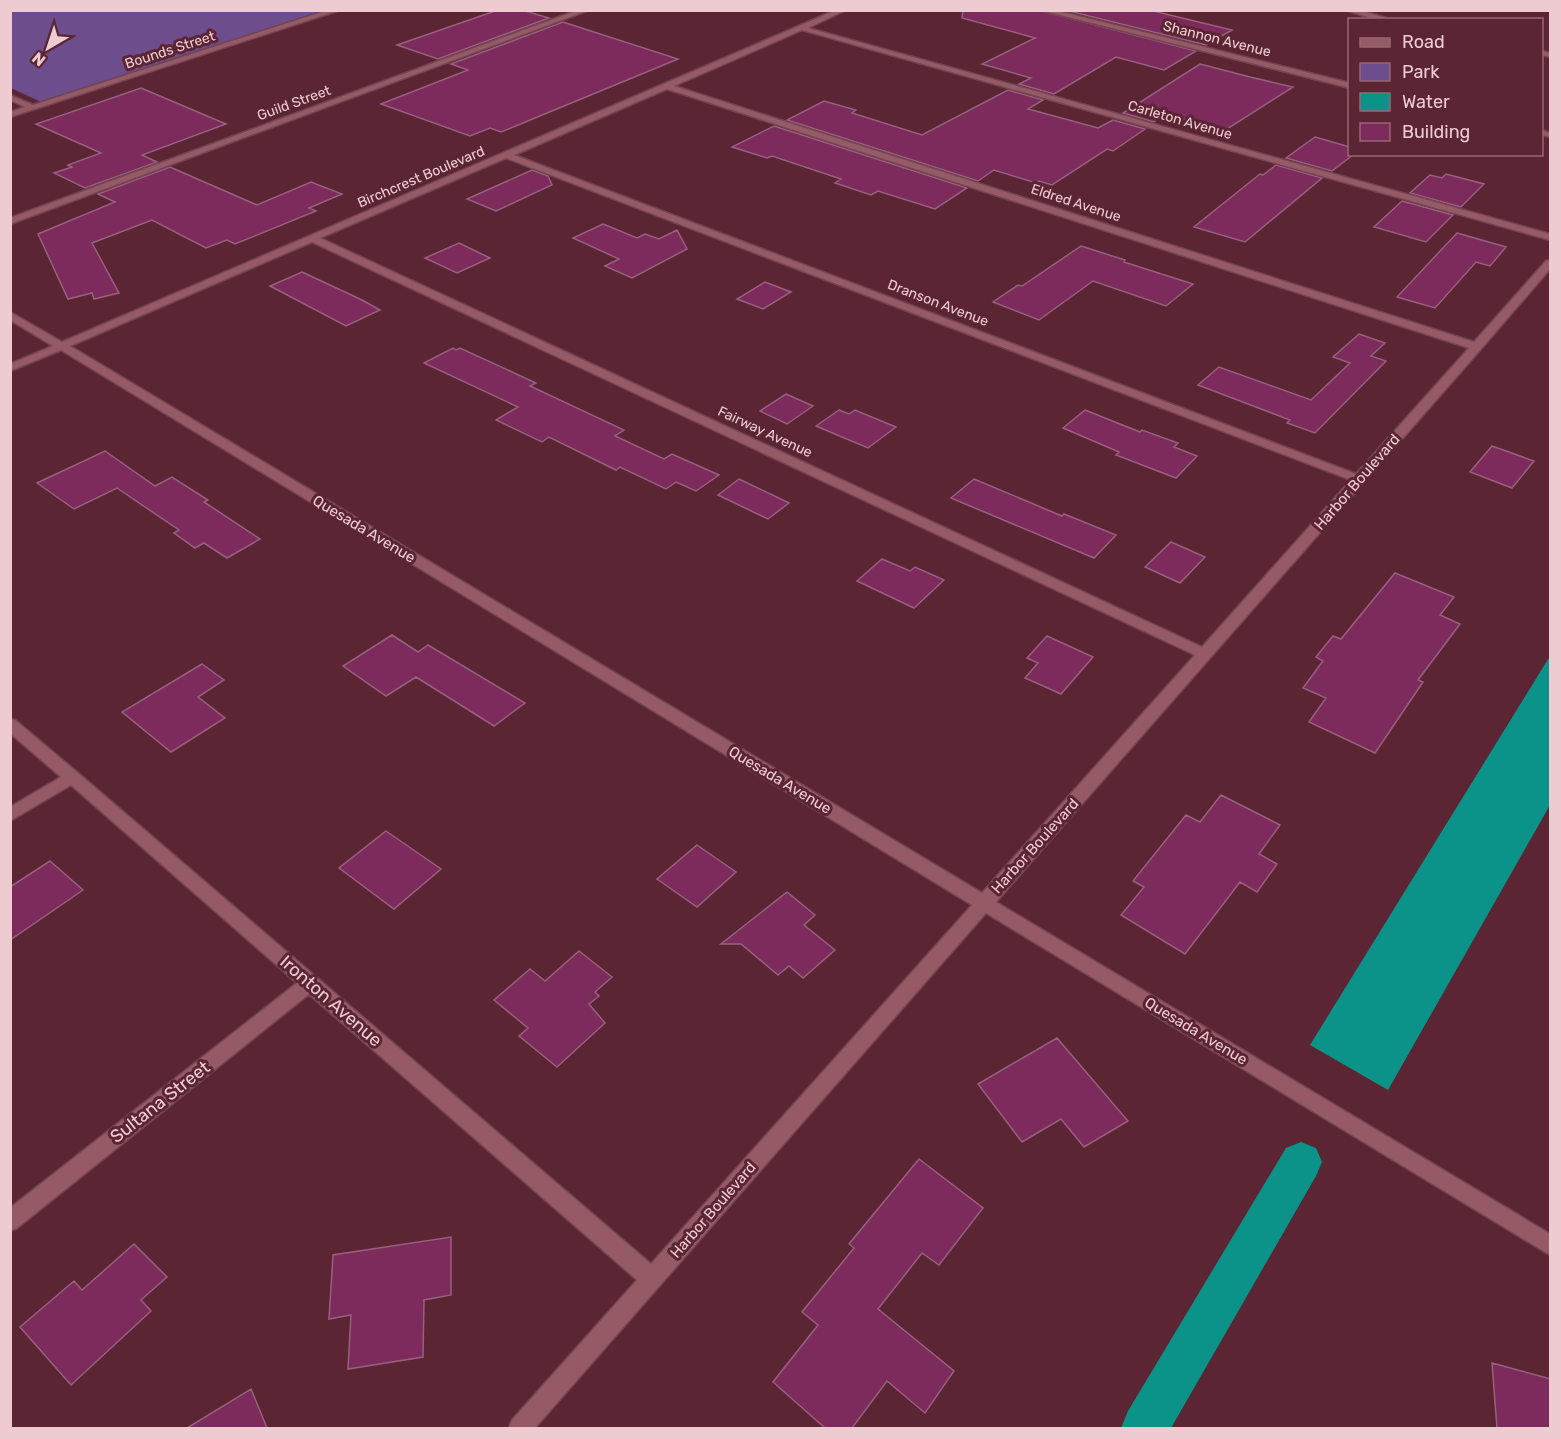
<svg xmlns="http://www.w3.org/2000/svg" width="1561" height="1439" font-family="Rubik,sans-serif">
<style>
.green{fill:#6e4d8d}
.water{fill:#0b9389}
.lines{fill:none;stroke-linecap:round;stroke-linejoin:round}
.canal{fill:#0b9389;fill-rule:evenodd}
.building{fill:#7d2a5c;stroke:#97617e;stroke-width:1.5}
.minor-casing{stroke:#734452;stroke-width:3}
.minor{fill:#965a67;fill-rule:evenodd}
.labels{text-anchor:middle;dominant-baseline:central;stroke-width:6;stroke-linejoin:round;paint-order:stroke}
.far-street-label{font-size:14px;fill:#eecbd1;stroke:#5b2533}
.street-label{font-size:15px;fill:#eecbd1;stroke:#5b2533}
.near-street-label{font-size:18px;fill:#eecbd1;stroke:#5b2533}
</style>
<rect width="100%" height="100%" fill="#5b2533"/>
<!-- green -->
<path class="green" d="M11,11h316l-286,91 -30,-14z"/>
<!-- water -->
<path class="water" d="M1550,656v149l-162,285 -78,-45z"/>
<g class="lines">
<!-- canal -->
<path class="canal" d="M1301,1142l15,6 6,14 -6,14 -145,252h-50l7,-17 158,-263z"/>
</g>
<!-- building -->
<path class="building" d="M498,10h24l27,8 -111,41 -41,-14z
M963,10h75l158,41 -32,19 -48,-13 -62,37 -35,-10 12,-6 -49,-14 53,-26 -73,-20z
M1065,10h84l83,20 -26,15z
M563,22l115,37 -177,73 -11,-4 -20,8 -89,-32 87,-34 -17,-6z
M1200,64l50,13 43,10 -69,44 -59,-17 -11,8 -31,-9z
M141,88l85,36 -84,31 15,7 -72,26 -31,-15 18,-6 -4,-2 33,-12 -65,-29z
M1008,90l35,10 -15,9 70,19 15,-8 32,9 -32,22 -6,-2 -55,36 -13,-4 -3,2 -42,-13 -16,11 -191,-61 37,-19 32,9 -4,3 70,22z
M774,126l193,62 -32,21 -57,-18 -7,4 -36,-12 6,-4 -69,-23 -5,2 -35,-11z
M1315,137l35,10v7h4l-22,17 -46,-13z
M1276,165l46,13 -77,64 -51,-15 66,-53 3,1z
M170,167l87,38 54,-23 31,12 -33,14 7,3 -81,33 -8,-4 -21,8 -54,-28 -60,23 27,50 -25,6 -2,-6 -24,6 -30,-65 77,-32 -17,-8z
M532,170l16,6 4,9 -56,26 -29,-12z
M1446,174l38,10 -23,23 -51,-14 20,-18 12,3z
M1402,201l51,14 -27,27 -52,-15z
M603,224l34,14 8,-4 14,5 18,-9 10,19 -55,29 -27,-12 14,-7 -46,-21z
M1457,233l49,14 -16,19 -14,-4 -41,46 -38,-11z
M459,243l31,15 -33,15 -32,-15z
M1081,246l44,14 -1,2 69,22 -27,22 -73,-25 -54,39 -46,-18 25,-17 4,1z
M302,272l60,28 18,10 -34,16 -76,-40z
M765,282l26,10 -28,17 -26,-10z
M1359,334l26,9 -14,13 15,5 -71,72 -28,-10 3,-3 -92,-35 21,-18 92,33 39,-37 -17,-6z
M453,348l3,2 4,-2 76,35 -6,3 94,44 -9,6 49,23 8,-5 47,21 -23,16 -20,-9 -10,7 -46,-22 -4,3 -67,-33 -7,5 -46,-22 22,-13 -94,-44z
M786,394l27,12 -26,18 -27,-13z
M839,410l10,4 6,-4 41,17 -28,21 -52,-22z
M1085,410l55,22 2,-2 36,13 -4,4 23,9 -21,22 -60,-23 3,-3 -56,-24z
M1492,446l42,15 -22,27 -42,-16z
M105,451l50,35 17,-9 36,23 -4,2 56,37 -33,19 -23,-15 -9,5 -21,-15 5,-3 -62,-42 -43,21 -37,-26z
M739,479l50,24 -21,16 -50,-24z
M974,479l88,37 2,-2 52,21 -22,23 -143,-60z
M1171,542l34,15 -25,26 -35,-16z
M882,559l28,12 5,-4 29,13 -30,28 -57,-27z
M1395,573l59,24 -14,18 20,9 -42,56 5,2 -48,71 -66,-31 17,-24 -23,-10 20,-27 -7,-4 17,-21 8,3z
M392,635l26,17 10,-7 97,58 -31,23 -78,-49 -30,19 -43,-30z
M1047,636l46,21 -32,37 -36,-16 13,-15 -11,-5z
M202,664l22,16 -26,17 27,21 -54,34 -49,-40z
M1221,795l59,30 -21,29 18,10 -20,28 -17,-10 -55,72 -64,-39 23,-28 -11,-6 53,-66 14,7z
M386,831l55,38 -47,40 -55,-41z
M697,845l39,27 -39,35 -40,-28z
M50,861l33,29 -73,50v-53z
M787,892l28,23 -11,10 31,25 -32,28 -14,-12 -11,9 -37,-31h-20z
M579,951l33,26 -17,15 4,4 -10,8 16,19 -48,44 -38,-31 9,-8 -34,-28 36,-31 15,12z
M1057,1038l71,83 -44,26 -23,-28 -39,23 -44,-58z
M919,1159l64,49 -44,57 -17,-12 -44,56 76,62 -29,42 -38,-32 -35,47h-27l-52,-46 45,-57 -16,-13 52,-64 -5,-4z
M451,1237v58l-27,5 -1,57 -75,12 3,-54 -22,4 4,-64z
M134,1244l33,33 -26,23 10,11 -80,74 -51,-58 54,-46 8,9z
M1492,1363l59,16v49h-54z
M251,1389l16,39h-80z"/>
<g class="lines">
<defs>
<path id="minor" d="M328,10h12l-330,107v-5l15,-5 -15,-7v-5l23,10z
M578,10h11l-579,214v-6z
M836,10h10l-38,18 742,206v6l-748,-210 -128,56 800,256 72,-81 4,-1v9l-69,80 -485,553 554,332v21l-564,-342 -451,515h-26l3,-8 125,-140 -328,-286 -292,234 -7,3v-23l287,-225 -226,-198 -61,36v-14l51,-30 -51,-44v-14l5,1 63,53 573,491 321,-359 -911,-555 -51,21v-7l43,-18 -43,-26v-8l52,30zM667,89l802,259 -113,126 -842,-319zM506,158l845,322 -149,167 -882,-409zM312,242l883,413 -213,238 -912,-547z
M1040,10h14l296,73v5z
M1345,10h14l33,10h-14z
M1542,51l8,2v4l-8,-2z
M1542,130l8,3v4l-8,-2z"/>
</defs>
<!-- minor casing -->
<use href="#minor" class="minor-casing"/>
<!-- minor -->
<use href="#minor" class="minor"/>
</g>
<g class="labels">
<!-- far-street labels -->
<g class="far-street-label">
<text transform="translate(1217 39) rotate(14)">Shannon Avenue</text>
<text transform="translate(170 50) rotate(-18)">Bounds Street</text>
<text transform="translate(294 103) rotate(-20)">Guild Street</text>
<text transform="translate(1180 120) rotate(16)">Carleton Avenue</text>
<text transform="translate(421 177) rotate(-23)">Birchcrest Boulevard</text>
<text transform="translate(1076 203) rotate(18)">Eldred Avenue</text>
<text transform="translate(938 303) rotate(21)">Dranson Avenue</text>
<text transform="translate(765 432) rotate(25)">Fairway Avenue</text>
</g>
<!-- street labels -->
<g class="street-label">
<text transform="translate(1357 482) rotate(-49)">Harbor Boulevard</text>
<text transform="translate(364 529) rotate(31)">Quesada Avenue</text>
<text transform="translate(780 780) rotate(31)">Quesada Avenue</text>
<text transform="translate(1035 846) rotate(-48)">Harbor Boulevard</text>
<text transform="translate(1196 1031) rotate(31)">Quesada Avenue</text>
<text transform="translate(713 1210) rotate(-49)">Harbor Boulevard</text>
</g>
<!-- near-street labels -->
<g class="near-street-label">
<text transform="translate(331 1001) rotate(41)">Ironton Avenue</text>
<text transform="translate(160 1102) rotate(-38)">Sultana Street</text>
</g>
</g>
<!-- border -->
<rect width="1561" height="1439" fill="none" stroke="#eecbd1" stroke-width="24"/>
<!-- legend -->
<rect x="1348" y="18" width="195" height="138" fill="#5b2533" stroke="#966772" stroke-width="1.5"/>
<rect x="1360" y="38" width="30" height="9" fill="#965a67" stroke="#966772" stroke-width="1.5"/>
<text x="1402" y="48" font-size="18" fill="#eecbd1">Road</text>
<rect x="1360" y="63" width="30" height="18" fill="#6e4d8d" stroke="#966772" stroke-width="1.5"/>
<text x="1402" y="78" font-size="18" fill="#eecbd1">Park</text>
<rect x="1360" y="93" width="30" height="18" fill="#0b9389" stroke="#966772" stroke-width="1.5"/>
<text x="1402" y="108" font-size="18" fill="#eecbd1">Water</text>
<rect x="1360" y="123" width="30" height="18" fill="#7d2a5c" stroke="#966772" stroke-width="1.5"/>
<text x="1402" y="138" font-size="18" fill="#eecbd1">Building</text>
<!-- north arrow -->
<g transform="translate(48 48) rotate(219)" stroke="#5b2533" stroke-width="4.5" paint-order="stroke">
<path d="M0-4.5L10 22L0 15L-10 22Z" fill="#eecbd1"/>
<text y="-9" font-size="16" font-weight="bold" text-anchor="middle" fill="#eecbd1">N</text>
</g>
</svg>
